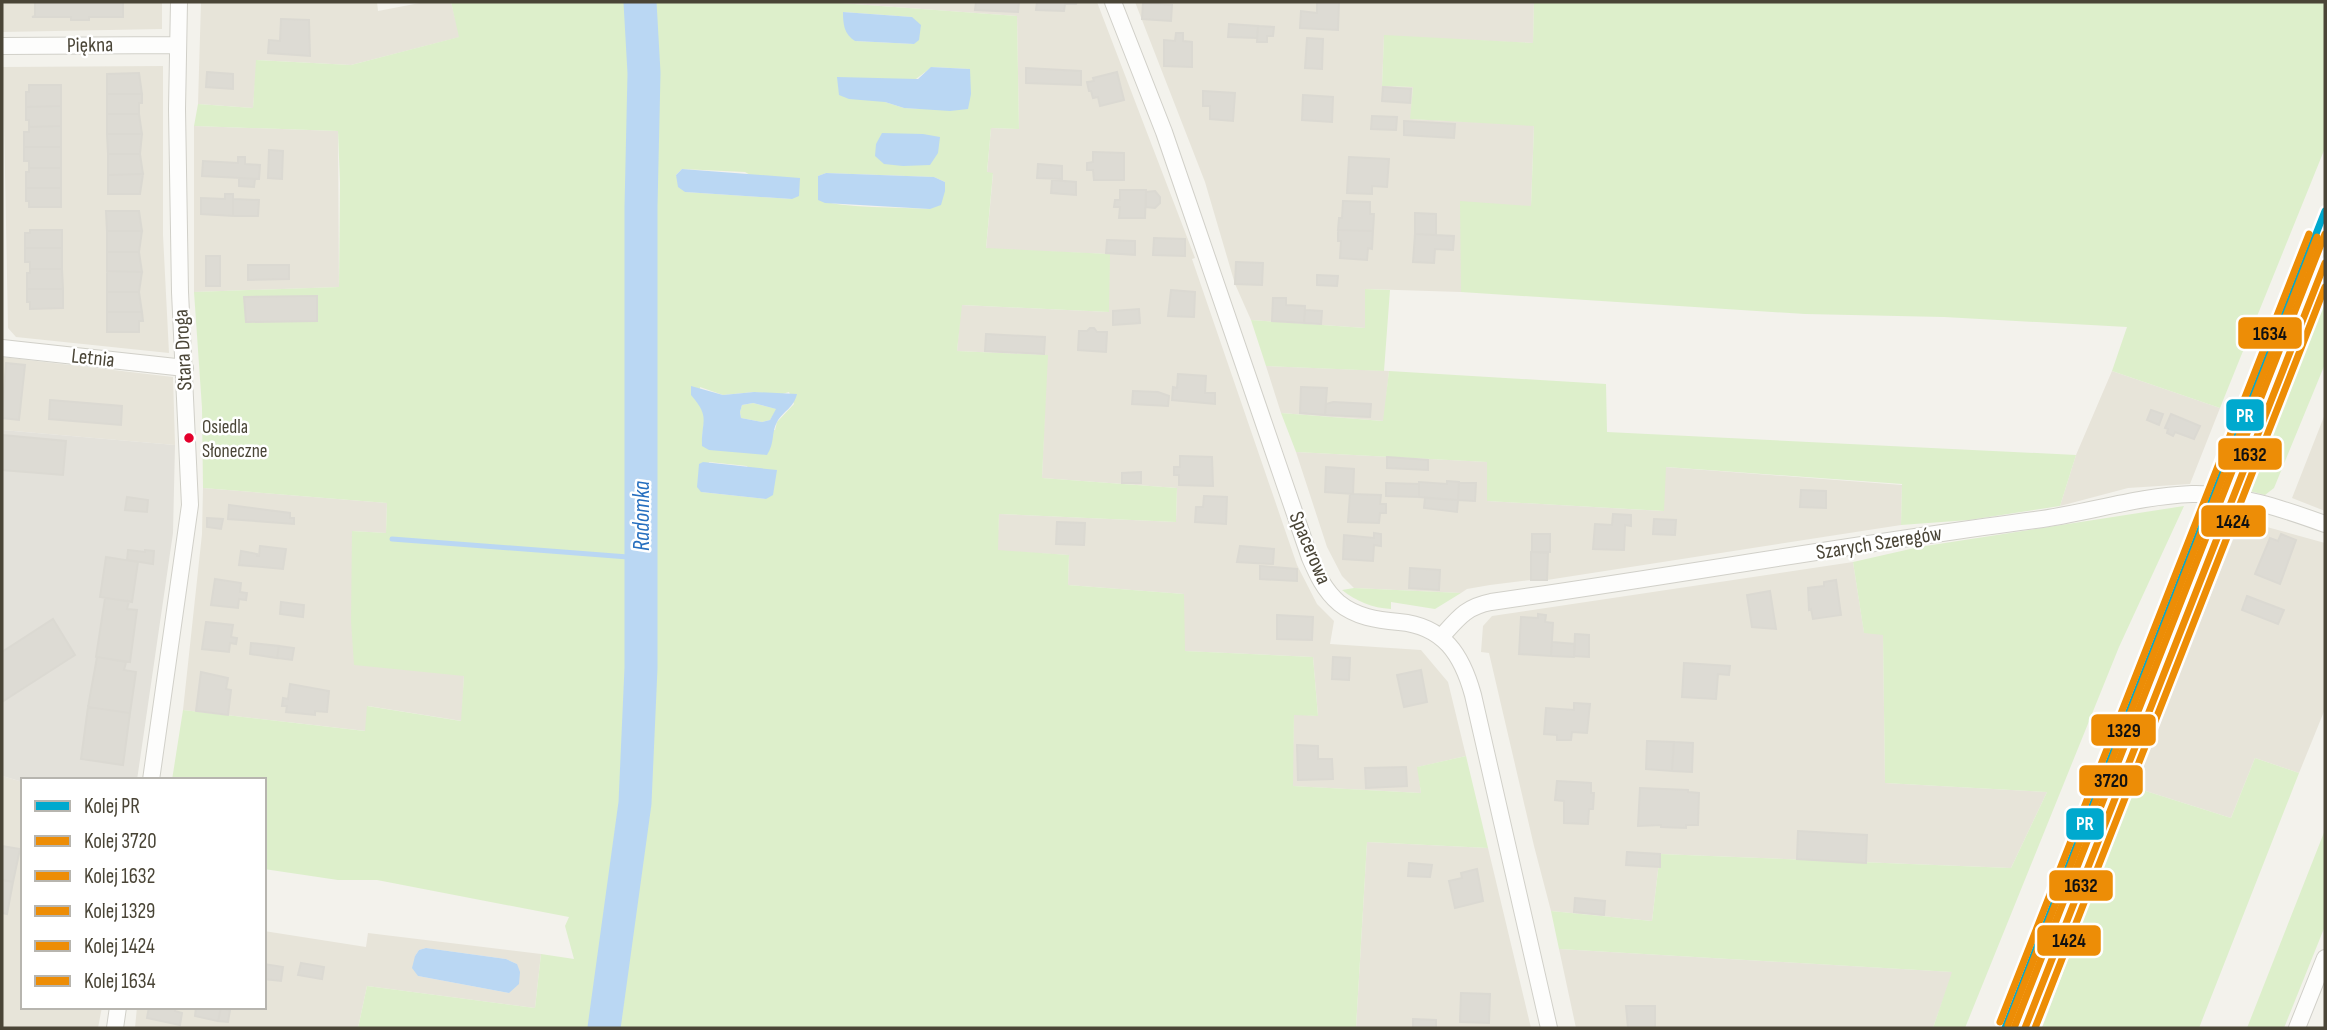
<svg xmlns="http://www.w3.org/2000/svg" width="2327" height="1030" font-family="'Sofia Sans Condensed',sans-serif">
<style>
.residential{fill:#e7e4d9;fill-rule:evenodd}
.industrial{fill:#e3e1da}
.green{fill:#ddefcb;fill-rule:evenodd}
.water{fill:#bad7f3;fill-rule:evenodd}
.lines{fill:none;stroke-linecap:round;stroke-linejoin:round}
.stream{stroke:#bad7f3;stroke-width:5}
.river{stroke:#bad7f3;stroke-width:33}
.building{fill:#dddbd4;stroke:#dbd9d2;stroke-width:2}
.minor-casing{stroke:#d1d0c9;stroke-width:18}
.minor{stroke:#fdfdfc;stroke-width:16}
.rail-1-casing{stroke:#fff;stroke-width:12}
.rail-2-casing{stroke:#fff;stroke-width:12}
.rail-3-casing{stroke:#fff;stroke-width:12}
.rail-4-casing{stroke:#fff;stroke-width:12}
.rail-5-casing{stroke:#fff;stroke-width:12}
.rail-6-casing{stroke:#fff;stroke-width:12}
.rail-1{stroke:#00a9ce;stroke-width:7}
.rail-2{stroke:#ed8d06;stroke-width:7}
.rail-3{stroke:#ed8d06;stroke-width:7}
.rail-4{stroke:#ed8d06;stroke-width:7}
.rail-5{stroke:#ed8d06;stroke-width:7}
.rail-6{stroke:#ed8d06;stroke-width:7}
.bus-dot{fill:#e4002b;stroke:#fff;stroke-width:2.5}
.labels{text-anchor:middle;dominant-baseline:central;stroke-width:5;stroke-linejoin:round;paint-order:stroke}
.bus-label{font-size:19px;fill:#4a4537;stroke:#fff;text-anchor:start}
.street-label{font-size:21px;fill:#4a4537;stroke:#fff}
.water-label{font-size:23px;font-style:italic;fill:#276fbf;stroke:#fff}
.line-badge{stroke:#fff;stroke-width:2.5}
.badge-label{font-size:19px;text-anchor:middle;font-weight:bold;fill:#fff}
.pale-badge-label{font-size:19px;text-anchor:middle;font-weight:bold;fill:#111}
</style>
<rect width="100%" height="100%" fill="#f3f2ec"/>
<!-- residential -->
<path class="residential" d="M2,2h160v27l-160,3z
M201,2h176l1,9 47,-9h26l9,35 -109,28 -94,-5 -4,48 -55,-4z
M827,2h270l98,256 -3,1 105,306 20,39 17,17 -4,23 91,6 27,32 18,74 -48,11 3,26 -129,-7 2,-72 24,2 -5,-59 -129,-6v-57l-116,-9 1,-30 -72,-4 2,-37 177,8 1,-34 -135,-10 5,-123 -90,-4 4,-46 148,7v-58l-123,-5 7,-75 -6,-1 4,-45 28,1 -2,-113z
M1135,2h399l-1,41 -149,-7 -2,50 31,1 -2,32 123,6 -3,81 -70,59v27l-95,-3 -1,39 -114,-8 -16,-36 -30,-102z
M163,66v169l6,118 -153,-16 -8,-9 -5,-261z
M194,126l144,5 1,156 -145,5z
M2,357l171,20 2,68 -173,-15z
M1266,366l123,5 -5,50 -103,-8z
M2112,371l108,37 -30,76 -62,4 -68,18 16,-51z
M2325,414v97l-33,-13z
M1296,452l192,10 -1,39 176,10 2,-44 237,18 -1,40 -354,55h-16l-41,5 -23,4 -6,4 -107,-5 -12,-12 -15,-29z
M203,488l184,15 -1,30 -34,-2 112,144 -2,46 -94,-15 -2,25 -183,-21 19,-176z
M2241,520l84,23v166l-26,64 -44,-15 -24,60 -98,-31z
M1853,562l11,70 19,2 2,149 162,9 -36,76 -351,-14 -8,67 -101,-10 -17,-65 -45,-193 -8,-1 2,-26 9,-10z
M2,776l21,6v225h79l-4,21h-96z
M1367,842l121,6 43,180h-175z
M264,931l102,16 2,-14 173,21 -6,54 -168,-22 -9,42h-223l2,-21h127zM426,948l80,11 11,5 -8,29 -91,-17 -3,-20 4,-6z
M1559,949l394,23 -20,56h-357z"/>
<!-- industrial -->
<path class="industrial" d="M2,430l173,15 -2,88 -36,247h-114v2l-21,-6z"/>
<!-- green -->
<path class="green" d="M451,2h376l190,14 2,113 -28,-1 -4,44 6,1 -7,75 124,6 -1,58 -147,-7 -5,46 91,4 -6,123 135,10 -1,34 -177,-8 -1,36 71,5 -1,30 116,9 1,57 128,6 5,59 -24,-1 -1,71 128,7 -4,-26 49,-11 22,92 -121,-6 -11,186h-998l9,-42 168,22 6,-54 33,5 -9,-33 4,-9 -192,-37h-39l-74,-11v-89h-92l11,-70 182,21 2,-25 94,15 3,-45 -110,-11 -3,-44 1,-90 34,2 1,-30 -184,-15 -1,-80 -8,-116 145,-5 1,-104 -2,-52 -144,-5 4,-22 55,4 3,-48 95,5 108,-28zM843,12l69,5 2,27 -59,-3zM932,67l38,2 -48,40 -18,-1 -19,-6zM682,169l63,3 47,27 -107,-7 -9,-17zM826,173l108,4 11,5 -15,27c-25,-2 -93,0 -112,-10v-23zM700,387l23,8 31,-3 25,3 10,-3 5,12 -17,18 -2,8 -73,7 3,-20 -5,-12zM709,462l38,4 19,33 -65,-7z
M1534,2h791v146l-105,260 -108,-37 15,-44 -183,-10 -139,-3 -344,-22 -1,-91 71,5 3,-80 -124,-7 3,-32 -31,-1 2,-51 149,8z
M2325,265v99l-51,124 -9,7 -23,-6 1,-8z
M1365,289l25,1 -6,81 -118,-5 -15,-46 114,8z
M1389,371l217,13 1,48 469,23 -16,51 -91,14 -68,5 1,-41 -236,-17 -2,44 -177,-10v-39l-191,-10 -15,-39 102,8z
M753,403l24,6 -7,11 -8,2 -21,-4 -1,-6 2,-7z
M2184,506l-65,141 -154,381h-32l19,-56 -393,-23 -8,-38 101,10 8,-67 351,14 36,-76 -162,-9 -2,-148 -19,-2 -11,-71 66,-15z
M1354,588l107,5 -26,16 -44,-7v7c-19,-1 -35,-8 -49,-19z
M2255,758l44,15 -100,255h-157l91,-241 98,31z
M2325,830v96l-41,102h-37z"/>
<!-- water -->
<path class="water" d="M843,12l69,5 9,8 -2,15 -5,4 -59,-3c-11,-7 -12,-17 -12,-29z
M931,67l39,2 1,25 -3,15 -18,2 -46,-3 -19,-6 -36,-3 -10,-4 -2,-18 81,2z
M882,133l41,1 17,3 -2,16 -8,12 -27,1 -19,-2 -9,-8 1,-12z
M682,169l118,9 -1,18 -7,3 -107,-7 -7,-5 -2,-12z
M826,173l108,4 11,5v9l-4,14 -11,4 -105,-6 -7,-3v-24z
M691,386l32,9 31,-3 43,2c-4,15 -13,16 -20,28 -6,11 -2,21 -10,33l-58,-5 -7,-4c-1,-26 9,-28 -11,-51zM753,403l23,6 -6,11 -8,2 -21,-4 -1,-6 2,-7z
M703,462l74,8 -4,25 -7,4 -65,-7 -4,-5 2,-23z
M426,948l80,11 11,5 3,8 -1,12 -10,9 -91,-17 -6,-8 3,-12 4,-6z"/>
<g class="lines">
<!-- stream -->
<path class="stream" d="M392,539l249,19"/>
<!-- river -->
<path class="river" d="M604,1028l31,-225 6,-135v-461l3,-134 -4,-71"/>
</g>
<!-- building -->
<path class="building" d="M35,2h88v15h-34v3h-18v-3h-39l3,-1z
M976,2h43l-1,10 -43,-2z
M1037,2h40l-1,2h-11l-1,7 -28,-1z
M1317,2h22l-1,28 -38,-2 1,-17 16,2z
M1143,3l29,2 -1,16 -29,-2z
M281,19l28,1 1,36 -42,-3 1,-13 11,1z
M1229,24l29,2 -1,12 -29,-1z
M1258,26l16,1 -1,9h-6v6h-10z
M1176,33h7v8l9,1v25l-28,-1v-26l11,1z
M1307,38l16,1 -1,30 -17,-1z
M1026,68l55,3v14l-55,-2z
M207,72l26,2v15l-27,-2z
M1117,72l7,28 -24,6 -2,-9 -5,1 -2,-7h-2l-2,-9 7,-1 -1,-3z
M139,73l3,21h-35v-20z
M29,85h32v21l-35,1v-15h3z
M1383,87l28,2 -1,14 -28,-2z
M1203,91l32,2 -2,28 -23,-2v-13h-7z
M107,94h35v9h-3v11h-32z
M1303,95l30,2 -1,25 -30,-2z
M61,106v20l-32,1v-7h-3v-13z
M107,114h32l3,20h-35z
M1372,116l25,1 -1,13 -25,-1z
M1404,121l51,3 -1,14 -50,-3z
M61,126v21h-37v-15h5v-5z
M107,134h35l-2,20h-32z
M24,147h37v21h-32v-7h-5z
M269,150l14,1 -1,28 -14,-1z
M1093,152l31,1v27h-30l-1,-10h-6v-7l6,-1z
M108,154h32l3,20 -35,1z
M238,157h7v7l15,1 -1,14 -57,-3 1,-15 35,2z
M1349,157l40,2 -2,28 -15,-1v8l-25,-1z
M1038,164l24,2v13l-25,-1z
M29,168h32v20h-35v-16h3z
M143,174l-3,20h-32v-19z
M239,178l16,1 -1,8 -15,-1z
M1052,180l24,2v13l-25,-2z
M26,188h35v19h-32v-6h-3z
M1120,190h26l-1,28h-26l1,-11h-6l1,-7h5z
M1155,191l5,6v6l-5,5 -9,-1v-15z
M225,194h8v22l-32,-2v-16l24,1z
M233,199l26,1 -1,16h-25z
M1343,201l27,1v12h4l-1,17 -35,-1 1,-12h3z
M106,211h33l3,20h-35z
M1415,213l21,1v21l-21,-1z
M30,230h32v18h-37v-15h5z
M1338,230l35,1 -1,18 -4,-1 -1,12 -27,-2 1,-17h-3z
M107,231h35l-3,21h-32z
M1415,234l39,2 -1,14 -18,-1 -1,14 -21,-1z
M1154,238l31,1v17l-32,-1z
M1107,240l28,1v14l-29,-2z
M25,248h37v21h-32v-7h-5z
M107,252h32l3,20 -35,-1z
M206,256h14v30h-14z
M1236,262l27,1 -1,22 -27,-1z
M248,265h41v14l-41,1z
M30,269h32l1,20h-36v-16h3z
M107,271l35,1 -3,20h-32z
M1317,275l21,1 -1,10 -20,-1z
M27,289h36v19l-33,1v-7h-3z
M1171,290l24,2 -1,25 -26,-1z
M107,292h32l3,20h-35z
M317,296v25l-71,1 -2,-25z
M1273,298h13v7l19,1 -1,17 -32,-2z
M1139,309l1,14 -27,2v-14z
M1305,310l17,1 -1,13 -17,-1z
M107,312h35l1,9h-4v11h-32z
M1090,328h4l3,4h10l-1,20 -28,-2 1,-19h8z
M986,334l59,3 -1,17 -59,-3z
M6,363l19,2 -6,55 -17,-2z
M1178,374l28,2 -1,17h10v11l-43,-4 1,-13 4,1z
M1301,387l26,1 -2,27 -25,-2z
M1133,391l25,1 11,4 -1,10 -36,-2z
M50,400l72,6 -1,19 -72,-6z
M1333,402l38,2 -1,13 -45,-2 1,-11z
M2151,410l12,4 -4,11 -12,-5z
M2171,414l29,12 -6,13 -19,-7 -2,4 -6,-3 1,-4 -3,-1z
M2,435l64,6 -3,34 -61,-5z
M1180,456l32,1 1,29 -34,-1v-10h-5v-8h6z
M1387,457l41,3v10l-41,-2z
M1326,467l28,2 -1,25 -28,-2z
M1141,472v11h-19v-10z
M1447,481l12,1 -1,18 -39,-3v-15l28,2z
M1386,483l33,1v13l-33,-1z
M1459,483h17l-1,18 -17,-1z
M1801,490l25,1v17l-26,-1z
M1350,494l31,1 -1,9h6v9h-6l-1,10 -31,-1z
M1204,496l23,1 -1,27 -31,-2 1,-15h7z
M127,497l21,3 -1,12 -22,-2z
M1425,498l33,2 -1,12 -33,-4z
M229,505l61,8v5h4v6l-66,-5z
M1613,514l18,1v11l-6,-1 -1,25 -31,-1 2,-25 17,1z
M207,518l16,1 -2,10 -14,-2z
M1654,519l22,1 -1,15 -22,-1z
M1057,522l28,1 -1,22 -28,-1z
M1374,533l7,1v12l-7,-1 -1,16 -30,-2 1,-24 30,3z
M1532,534h18v18h-18z
M2281,534l15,6 -16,44 -25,-10 15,-36 8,3z
M260,546l26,3 -3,20 -44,-4 2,-14 16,3v2h2z
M1240,546l34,3 -1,15 -36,-2z
M128,550l17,2v-2l9,1 -1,13 -26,-4z
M1531,552l17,1 -1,27h-16z
M106,557l32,5 -6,40 -32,-5z
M1260,566l37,3v12l-37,-2z
M1410,568l30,2 -1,20 -30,-2z
M215,579l26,4 -1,9 7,1 -1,7 -7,-1 -1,9 -27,-3z
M1836,580l5,35 -28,4 -2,-10 -2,1 -1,-22 16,-2v-4z
M1770,591l6,38 -24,-2 -5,-32z
M2247,596l37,14 -6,14 -36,-14z
M105,598l24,3 -2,8 10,1 -7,52 -34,-5z
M281,602l23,3 -1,12 -23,-3z
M1538,614l8,1 -1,7 8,1 -2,33 -32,-2 2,-37 17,1z
M1277,615l36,2 -1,23 -35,-1z
M53,619l22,36 -73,47v-50z
M206,622l27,3 -2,12 6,1 -1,6 -6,-1 -1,9 -27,-3z
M1575,634l14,1v22l-15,-1z
M1552,642l23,2 -1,13 -23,-1z
M251,643l28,3 -2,12 -27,-4z
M279,646l15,2 -2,12 -15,-2z
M97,657l29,5 -2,8 12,2 -6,41 -42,-6z
M1333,657l17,1 -1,22 -17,-1z
M1684,663l46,3 -1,9 -11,-1 -2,25 -34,-2z
M1421,670l6,32 -23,5 -7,-32z
M201,672l27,6 -2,11 5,1 -3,25 -32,-4z
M290,684l39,7 -2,21 -12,-1v4l-29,-3 1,-6h-5l1,-8 5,1z
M1574,703l16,1 -3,29 -15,-1 -1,8h-14v-5l-13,-1 2,-26 28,2z
M88,707l42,6 -7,52 -42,-6z
M1647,741l27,1 -2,29 -26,-2z
M1674,742l19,1 -1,29 -20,-1z
M1297,745l21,1v13h14l1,20 -35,1z
M1406,767l1,19 -41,2 -1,-20z
M1557,781l34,2v10h3l-1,16h-4l-1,15 -24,-1v-22l-9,-1z
M1640,788l48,2v2l11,1 -1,32h-12v3l-25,-1v-2l-23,1z
M1798,831l69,4 -1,28 -69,-4z
M2,846l18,3 -7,33 -11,-2z
M1627,852l33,2v13l-34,-2z
M1409,863l23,2 -2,12 -22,-1z
M1477,869l6,32 -28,7 -6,-27 13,-3 -1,-5z
M2,880l11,2 -6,32 -5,-1z
M1575,898l30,3 -1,14 -30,-3z
M301,963l23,4 -2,12 -24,-4z
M264,964l19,3 -2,14 -17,-2z
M1461,993l29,1 -1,29 -29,-1z
M1626,1006h29v22h2h-29z
M149,1007h27l-1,4 7,2 -2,12 -33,-7z
M196,1007h25l-3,14 -23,-5z
M221,1008l9,2 -2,12 -10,-1z
M1413,1019l23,1v8h-23z"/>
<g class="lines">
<defs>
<path id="minor" d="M1113,2l51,130 146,426c7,16 14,32 29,45 17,14 38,17 60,19 45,4 63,33 74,73l76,333
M2,46l176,-1
M2,348l183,20
M1442,636c17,-19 24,-29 49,-34 182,-26 362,-58 544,-82 53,-7 103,-24 157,-26 45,-1 91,15 133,30
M151,780l39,-275 -10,-213 -3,-183 2,-107
M115,1028l3,-21
M2297,1028l28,-70"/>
</defs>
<!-- minor casing -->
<use href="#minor" class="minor-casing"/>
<!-- minor -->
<use href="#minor" class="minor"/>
<defs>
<path id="rail-1" d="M2005,1028l320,-817"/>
<path id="rail-2" d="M2014,1028l311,-794"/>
<path id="rail-3" d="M2025,1028l300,-765"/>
<path id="rail-4" d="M2008,1025l309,-788"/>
<path id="rail-5" d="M2035,1028l290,-741"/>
<path id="rail-6" d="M2000,1022l309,-788"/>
</defs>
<!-- rail-1 casing -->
<use href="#rail-1" class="rail-1-casing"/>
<!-- rail-2 casing -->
<use href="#rail-2" class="rail-2-casing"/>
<!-- rail-3 casing -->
<use href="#rail-3" class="rail-3-casing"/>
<!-- rail-4 casing -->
<use href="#rail-4" class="rail-4-casing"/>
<!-- rail-5 casing -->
<use href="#rail-5" class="rail-5-casing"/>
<!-- rail-6 casing -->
<use href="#rail-6" class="rail-6-casing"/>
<!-- rail-1 -->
<use href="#rail-1" class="rail-1"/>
<!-- rail-2 -->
<use href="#rail-2" class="rail-2"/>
<!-- rail-3 -->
<use href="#rail-3" class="rail-3"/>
<!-- rail-4 -->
<use href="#rail-4" class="rail-4"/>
<!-- rail-5 -->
<use href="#rail-5" class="rail-5"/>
<!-- rail-6 -->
<use href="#rail-6" class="rail-6"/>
</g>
<!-- markers -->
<circle class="bus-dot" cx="189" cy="438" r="6"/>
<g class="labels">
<!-- bus labels -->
<g class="bus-label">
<text x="202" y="427">Osiedla<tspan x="202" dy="24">Słoneczne</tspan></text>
</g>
<!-- street labels -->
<g class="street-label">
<text transform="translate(90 45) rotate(-1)">Piękna</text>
<text transform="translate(183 350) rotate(-93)">Stara Droga</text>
<text transform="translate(93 358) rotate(6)">Letnia</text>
<text transform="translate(1879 543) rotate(-9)">Szarych Szeregów</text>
<text transform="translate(1310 548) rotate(67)">Spacerowa</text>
</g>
<!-- water labels -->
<g class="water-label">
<text transform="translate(642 516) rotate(-90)">Radomka</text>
</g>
</g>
<g class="line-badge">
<rect x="2237" y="316" width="66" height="34" rx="7" fill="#ed8d06"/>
<rect x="2225" y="398" width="40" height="34" rx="7" fill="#00a9ce"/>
<rect x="2217" y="437" width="66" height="34" rx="7" fill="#ed8d06"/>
<rect x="2200" y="504" width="67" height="34" rx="7" fill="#ed8d06"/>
<rect x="2090" y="713" width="67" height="34" rx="7" fill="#ed8d06"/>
<rect x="2078" y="764" width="66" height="33" rx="7" fill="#ed8d06"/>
<rect x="2065" y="807" width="40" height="34" rx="7" fill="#00a9ce"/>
<rect x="2048" y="869" width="66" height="33" rx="7" fill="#ed8d06"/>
<rect x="2036" y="924" width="66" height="33" rx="7" fill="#ed8d06"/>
</g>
<g class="badge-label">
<text x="2245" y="422">PR</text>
<text x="2085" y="830">PR</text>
</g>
<g class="pale-badge-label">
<text x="2270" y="340">1634</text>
<text x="2250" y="461">1632</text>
<text x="2233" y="528">1424</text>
<text x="2124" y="737">1329</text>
<text x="2111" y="787">3720</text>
<text x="2081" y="892">1632</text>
<text x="2069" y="947">1424</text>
</g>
<!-- border -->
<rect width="2327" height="1030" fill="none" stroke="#4a4537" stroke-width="7"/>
<!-- legend -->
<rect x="21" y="778" width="245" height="231" fill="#ffffff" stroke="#b7b5af" stroke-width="2"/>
<rect x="35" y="801" width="35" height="10" fill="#00a9ce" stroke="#b7b5af" stroke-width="2"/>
<text x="84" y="813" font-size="21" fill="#4a4537">Kolej PR</text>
<rect x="35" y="836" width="35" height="10" fill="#ed8d06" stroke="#b7b5af" stroke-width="2"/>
<text x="84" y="848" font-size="21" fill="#4a4537">Kolej 3720</text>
<rect x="35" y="871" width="35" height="10" fill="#ed8d06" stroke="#b7b5af" stroke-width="2"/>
<text x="84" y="883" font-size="21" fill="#4a4537">Kolej 1632</text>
<rect x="35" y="906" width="35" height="10" fill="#ed8d06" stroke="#b7b5af" stroke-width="2"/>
<text x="84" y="918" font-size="21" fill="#4a4537">Kolej 1329</text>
<rect x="35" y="941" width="35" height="10" fill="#ed8d06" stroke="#b7b5af" stroke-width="2"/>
<text x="84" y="953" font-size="21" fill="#4a4537">Kolej 1424</text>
<rect x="35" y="976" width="35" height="10" fill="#ed8d06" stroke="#b7b5af" stroke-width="2"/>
<text x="84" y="988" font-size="21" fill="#4a4537">Kolej 1634</text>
</svg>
